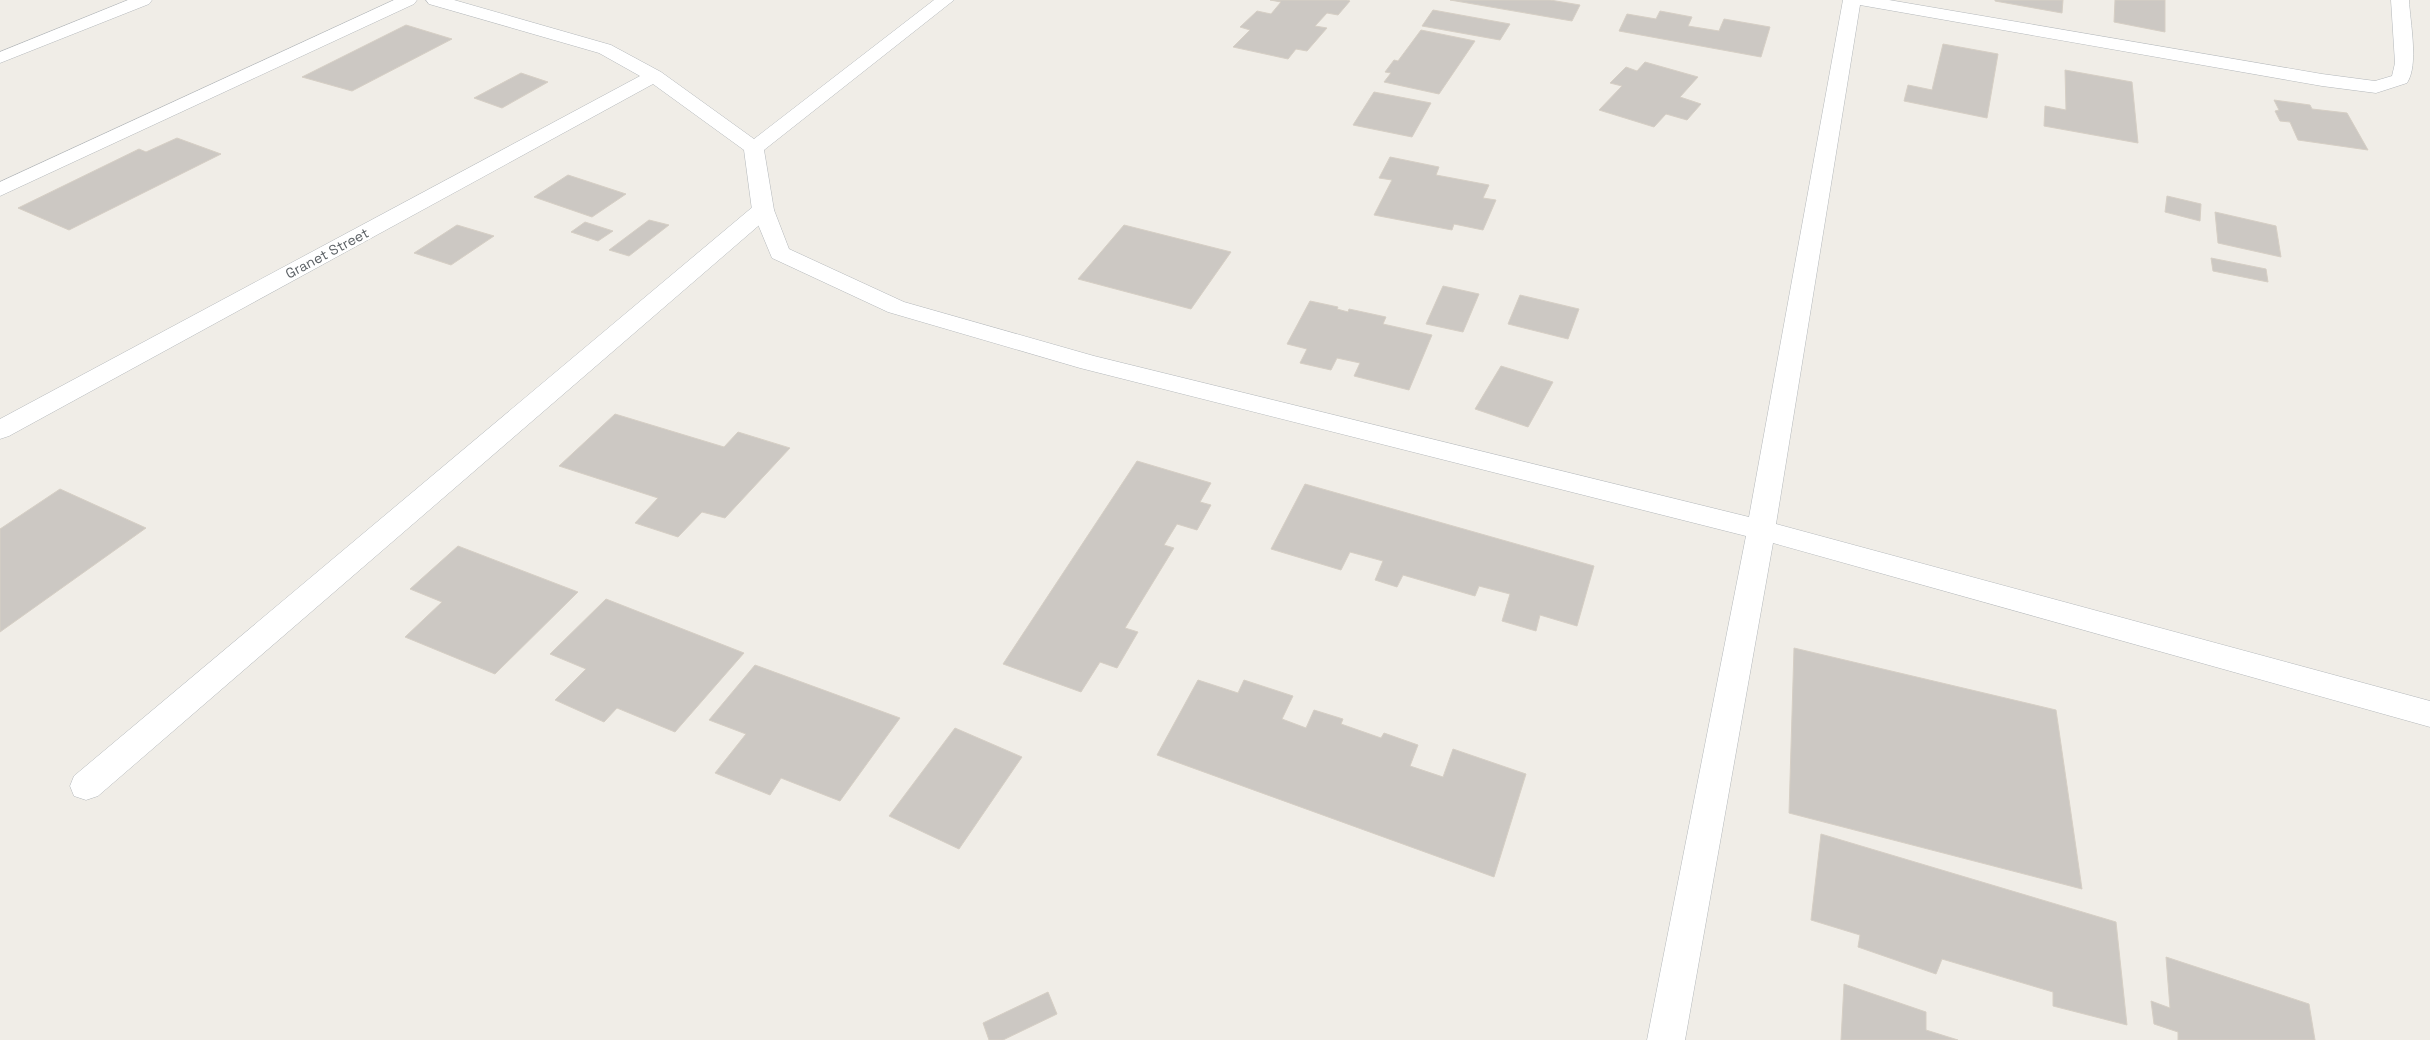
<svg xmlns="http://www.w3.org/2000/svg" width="2430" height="1040" font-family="'Space Grotesk',sans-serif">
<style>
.building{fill:#ccc8c3;stroke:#d6cfc5}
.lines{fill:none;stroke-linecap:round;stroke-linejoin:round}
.service-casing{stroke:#b4b8bb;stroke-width:1}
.minor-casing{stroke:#b4b8bb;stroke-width:1}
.service{fill:#fff;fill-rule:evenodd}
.minor{fill:#fff;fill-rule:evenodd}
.labels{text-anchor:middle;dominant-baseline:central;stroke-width:5;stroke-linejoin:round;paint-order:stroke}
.street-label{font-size:14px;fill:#5e6367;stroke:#fff}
</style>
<rect width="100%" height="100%" fill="#f0ede7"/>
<!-- building -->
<path class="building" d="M1270,0h77l3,1 -12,14 -11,-2 -12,13 12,2 -20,23 -11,-2 -8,10 -55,-12 17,-17 -10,-3 17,-16 14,3 10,-12z
M1450,0h100l30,5 -8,16z
M1995,0h68l-1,13 -67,-12z
M2115,0h50v32l-51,-10z
M1433,10l77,14 -10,16 -78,-14z
M1660,11l32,6 -4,9 31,5 5,-12 46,8 -9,30 -142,-26 8,-17 29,5z
M406,25l46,14 -100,52 -50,-14z
M1421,30l54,11 -36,53 -55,-12 7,-9 -6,-1 9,-12 4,1z
M1943,44l55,10 -11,64 -83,-17 4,-16 24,5z
M1645,62l53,15 -18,20 21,7 -14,16 -21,-6 -12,13 -55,-17 23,-24 -12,-3 16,-16 11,4z
M2065,70l67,12 6,61 -94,-17 1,-20 21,4z
M521,73l27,9 -46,26 -28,-10z
M1374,92l57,11 -19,34 -59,-12z
M2274,100l36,5 2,4 35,4 21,37 -70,-10 -8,-18 -10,-1 -5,-10 4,-1z
M177,138l44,16 -152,76 -51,-22 121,-59 7,3z
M1390,157l49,10 -3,8 53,10 -6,13 13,2 -13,30 -29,-6 -2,6 -78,-15 18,-35 -13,-2z
M568,175l58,19 -34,23 -58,-20z
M2167,196l34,8 -1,17 -35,-9z
M2215,212l61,14 5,31 -63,-14z
M649,220l20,5 -40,31 -20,-6z
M585,222l28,9 -15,10 -27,-9z
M457,225l37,11 -43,29 -37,-12z
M1124,225l107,27 -40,57 -113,-30z
M2211,258l55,11 2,13 -55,-11z
M1443,286l36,8 -16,38 -37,-8z
M1520,295l59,14 -11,30 -60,-15z
M1310,301l28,6 -1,2 11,3 1,-3 37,8 -3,7 49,11 -23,55 -55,-14 6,-13 -23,-5 -6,12 -31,-7 7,-14 -20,-5z
M1501,366l52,16 -25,45 -53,-18z
M615,414l109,33 14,-15 52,16 -65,70 -23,-6 -24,25 -43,-14 23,-25 -99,-32z
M1137,461l74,22 -11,19 11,3 -14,25 -20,-6 -13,21 10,3 -49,80 13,4 -21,36 -17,-6 -19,30 -78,-28z
M1305,484l289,82 -17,60 -37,-11 -4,16 -34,-10 8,-27 -31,-8 -4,10 -72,-21 -6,12 -22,-7 8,-19 -33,-9 -9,18 -70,-21z
M60,489l86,39 -146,104v-103z
M458,546l120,46 -83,82 -90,-37 37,-35 -32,-13z
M606,599l138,54 -69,79 -58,-24 -13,14 -49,-22 31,-31 -36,-15z
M1794,648l262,62 26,179 -293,-76z
M755,665l145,53 -60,83 -59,-23 -11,17 -55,-22 31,-39 -37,-14z
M1198,680l40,13 6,-13 49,16 -11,23 24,9 8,-18 29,9 -2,5 40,14 3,-5 34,12 -8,21 33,11 10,-28 73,25 -32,103 -337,-122z
M955,728l67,29 -63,92 -70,-33z
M1821,834l295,88 11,103 -74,-19v-14l-111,-33 -6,15 -78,-27 2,-12 -49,-15z
M2166,957l143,47 6,36h-137v-8l-24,-8 -3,-23 19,7z
M1844,984l82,28v18l32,10h-117z
M1048,992l9,22 -54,26h-14l-6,-17z"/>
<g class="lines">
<defs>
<path id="service" d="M763,204l8,1 3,5 -3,5 -673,581 -12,4 -12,-4 -4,-10 4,-10 681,-571z"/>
<path id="minor" d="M128,0h24l-3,4 -149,59v-11z
M394,0h23l-3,4 -414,192v-14z
M426,0h28l157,45 50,27 93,67 180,-139h20l-190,150 10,60 15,39 115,53 190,54 655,161 94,-517h46l433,74 53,7 17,-5 3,-13 -4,-63h18c1,22 10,65 -2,83l-31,10 -54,-7 -462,-81 -84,519 654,177v26l-657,-184 -88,497h-38l99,-504 -666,-168 -192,-56 -116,-54 -20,-48 -8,-60 -91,-66 -644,352 -9,3v-20l640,-343 -41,-23 -170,-49z"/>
</defs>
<!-- service casing -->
<use href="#service" class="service-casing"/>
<!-- minor casing -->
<use href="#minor" class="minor-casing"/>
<!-- service -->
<use href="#service" class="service"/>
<!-- minor -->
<use href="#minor" class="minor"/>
</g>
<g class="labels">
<!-- street labels -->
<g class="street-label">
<text transform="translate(327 253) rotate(-28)">Granet Street</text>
</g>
</g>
</svg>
